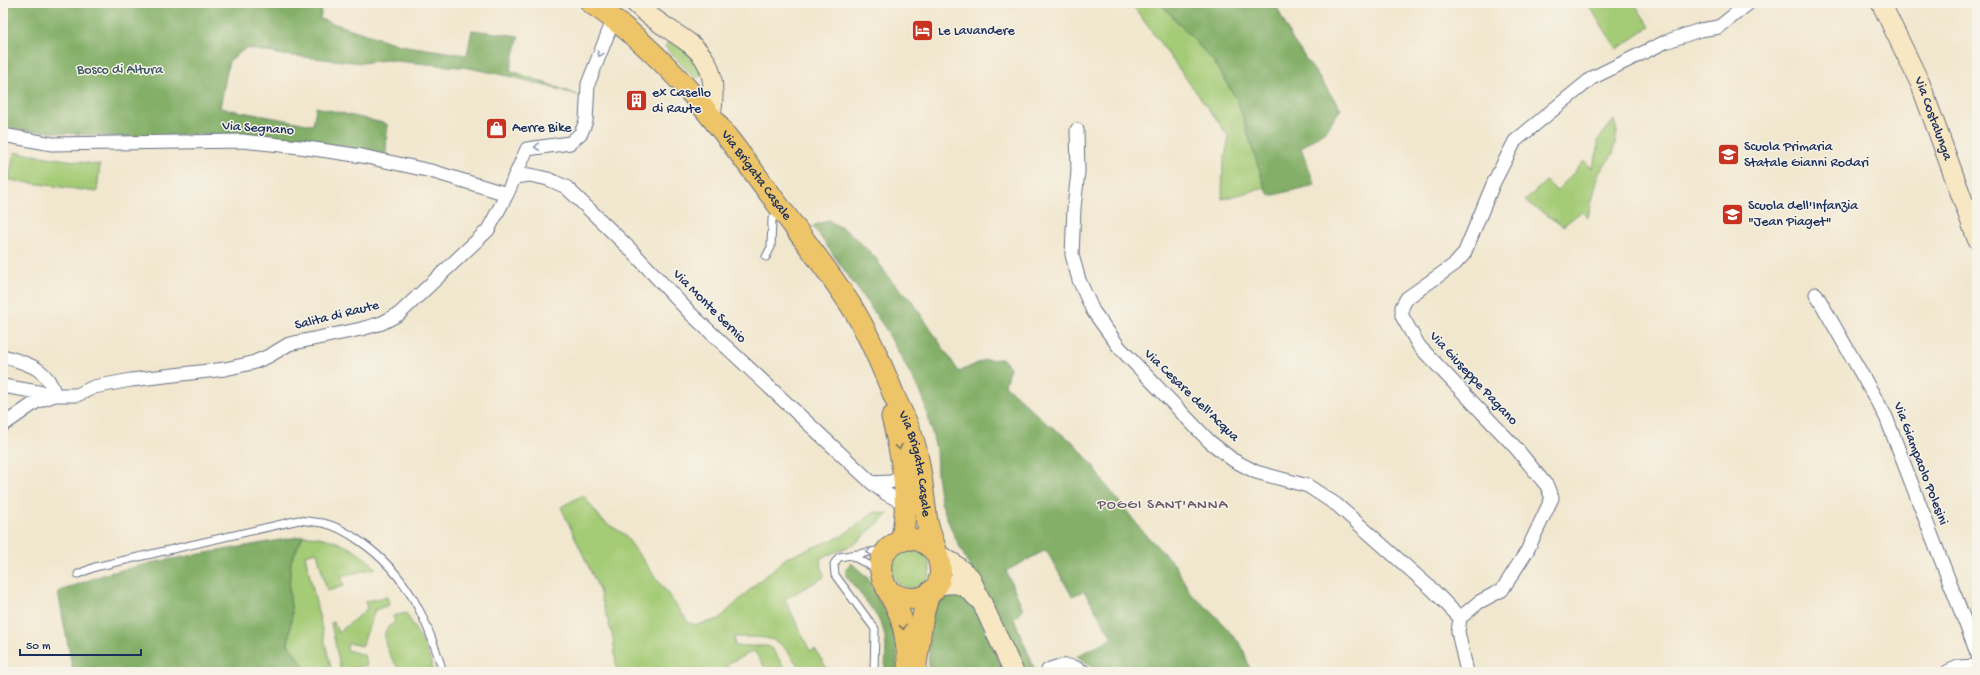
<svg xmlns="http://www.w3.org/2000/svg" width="1980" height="675" font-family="'Gochi Hand',sans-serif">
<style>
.green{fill:#a4cb76;stroke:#607d6a}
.forest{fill:#83af67;stroke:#4f6f62}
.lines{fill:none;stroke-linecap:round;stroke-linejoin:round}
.lane-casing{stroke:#666f85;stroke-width:9}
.street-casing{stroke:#666f85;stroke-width:15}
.secondary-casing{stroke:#666f85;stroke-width:21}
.primary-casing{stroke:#666f85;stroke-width:23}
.lane{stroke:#fff;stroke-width:7}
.street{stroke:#fff;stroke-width:13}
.secondary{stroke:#f8e7c3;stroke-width:19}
.primary{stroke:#eec469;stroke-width:21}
.oneway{stroke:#8d97ae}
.oneway2{stroke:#7a7263}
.labels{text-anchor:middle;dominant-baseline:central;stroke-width:3;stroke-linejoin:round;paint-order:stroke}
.poi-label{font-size:14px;fill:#1b2f5e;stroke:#f7f3e8;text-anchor:start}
.park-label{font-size:14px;fill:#3d5664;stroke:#f7f3e8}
.street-label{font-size:14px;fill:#1b2f5e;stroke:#f7f3e8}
.neighbourhood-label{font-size:15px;letter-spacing:1px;fill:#685b6b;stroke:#f7f3e8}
</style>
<rect width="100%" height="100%" fill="#f7f3e8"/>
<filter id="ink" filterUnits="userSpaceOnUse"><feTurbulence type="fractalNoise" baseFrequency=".025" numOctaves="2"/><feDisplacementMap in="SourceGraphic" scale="8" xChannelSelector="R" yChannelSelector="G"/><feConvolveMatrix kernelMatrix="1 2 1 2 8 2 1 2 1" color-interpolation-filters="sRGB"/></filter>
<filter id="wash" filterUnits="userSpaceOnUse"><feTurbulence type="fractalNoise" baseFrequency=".012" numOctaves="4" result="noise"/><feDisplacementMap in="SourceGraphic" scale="16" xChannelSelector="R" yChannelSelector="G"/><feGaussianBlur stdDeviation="0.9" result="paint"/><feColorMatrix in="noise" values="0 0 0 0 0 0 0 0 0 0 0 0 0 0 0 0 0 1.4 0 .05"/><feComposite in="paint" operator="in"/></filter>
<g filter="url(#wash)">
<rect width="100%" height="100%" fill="#f1e7ce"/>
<!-- green -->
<path class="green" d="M1123,3h37l55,60 23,39 27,86 -43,11 1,-33 6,-29 -96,-131 -6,3z
M1587,3h47l16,24 -33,22z
M670,39l27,19 5,18 -7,2 -3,-2 -27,-29z
M1614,120l3,12 -4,22 -14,19 -11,44 -7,-5 -18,14 -38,-25 21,-20 11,10 27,-30 8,7 6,-18v-10z
M14,152l86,13 -3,27 -88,-12z
M583,495l20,26 21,13 65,89 8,2 22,-6 39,-37 28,-24 56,-22 33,-24 13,2 -33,30 -35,14 4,19 -39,22 25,52 5,-2 14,23h-27c-23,-36 -26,-35 -68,-35l1,9h33l5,4 11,17 -9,5h-7l-14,-21 -27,13 2,8h-112l-4,-34 -15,-51 -37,-80z
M303,536c26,-1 55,13 73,32l-35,8 3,10 -17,5 -10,-39 -12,3 27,117h-24l-20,-27 4,-31 -3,-24 2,-29z
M892 569a19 19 0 1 1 38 0a19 19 0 1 1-38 0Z
M387,597l2,8 -14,5 -13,36 -14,-3 -1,7 17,5 3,10 -19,5v2h-7l-10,-49 3,-1 4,11 29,-24 -2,-8z
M406,613l20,35 8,24h-33c-7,-10 -22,-30 -14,-44 2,-2 6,-4 8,-6l-2,-6z"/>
<!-- forest -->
<path class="forest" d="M3,3h320l-3,16 80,26 67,10 5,-25 47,6 -9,34 68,25 -65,-18 -44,-9 -84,-8 -23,3 -78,-8 -38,-7 -17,13 -9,47 93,17 3,-18 71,17 -1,30 -73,-13 -100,-7 -92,3 -101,-7 -17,-4z
M1160,3h115l17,36 49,70 -16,22 -24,17 14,37 -45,11 -5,-8 -27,-86 -23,-39z
M828,220l22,13 25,24 14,21 23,23 47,71 25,-12 19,-1 7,8 -5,18 40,37 28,20 19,22 13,20 39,49 31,32 16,29 23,20 28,32 9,26h-152l-22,-16 35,-18 -28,-47 -12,5 -26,-46 -40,21 17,38 -9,10 22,53h-14l-70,-141 -11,-29 -4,-27 -1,-26 -13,-52 -38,-69 -72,-102z
M303,536l-12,25 -2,29 3,24 -4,30 20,28h-235l-15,-80 47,-18 50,-12z
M851,563l17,15 24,47 5,23v24h-13c2,-12 3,-28 0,-40 -3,-15 -28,-43 -38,-56v-7z
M962,592l11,11 31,69h-76l2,-44 4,-22 14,-11z"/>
</g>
<g filter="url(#ink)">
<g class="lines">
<defs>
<path id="lane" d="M766,257l5,-10 1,-28 8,-7
M850,555l19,10 8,6
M78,574l17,-7 204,-47c8,1 16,2 24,3 15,3 27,11 38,19 47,33 66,77 82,130
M874,672l1,-43 -40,-54 -1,-11 5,-7 44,-7"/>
<path id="street" d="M1077,130l1,42 -4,36 -2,47 7,25 14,31 26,36 90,94 24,19 23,12 52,14 29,19 96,85 27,28 -2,14 9,40
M3,135l49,9 190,-3 58,6 62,9 69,15 76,23
M514,177l16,-2 18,4 18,8 64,62 61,65 181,169 13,10 20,11
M1816,294l70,123 91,236
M3,356c25,8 44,11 52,39l-52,-9
M3,425l33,-23 19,-7h22l17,-8 37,-7 94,-11 27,-6 17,-7 20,-12 72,-15 21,-6 17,-9 89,-84 19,-36 20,-45 43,-6 11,-10 5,-12 2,-37 26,-66
M872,483l18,-1 14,-5 7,1
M1460,618l19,-16 23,-12 25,-39 25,-53 -5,-12 -31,-38 -97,-102 -17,-30v-9l5,-9 48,-34 9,-10 30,-72 21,-41 77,-63 73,-36 35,-12 19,-3 30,-24
M1049,672l-1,-2c13,-6 23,-6 36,2
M1947,672l11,-5 19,-1"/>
<g id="secondary">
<path d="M635,3c43,42 89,38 76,113"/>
<path id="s1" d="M1881,3l39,80 57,156"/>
<path d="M937,554l16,9 17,14 44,95"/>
<path d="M936,586c20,-4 27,-4 41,12"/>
</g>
<g id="primary">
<path id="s2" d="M591,3c77,51 133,128 187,202 26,35 54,70 77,107 16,27 28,57 40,86 7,15 16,32 20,48 7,25 8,51 12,75 2,10 6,20 9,29 2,9 6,16 4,26 -4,26 -33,27 -51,15"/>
<path d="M892,417c10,40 19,83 9,124"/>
<path d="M915,670c5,-26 5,-54 15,-78"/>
<path d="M909,672c-1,-18 -3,-37 -8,-54 -7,-23 -34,-48 -12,-70 6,-5 14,-9 22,-9 11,0 19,7 26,15"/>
</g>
</defs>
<!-- lane casing -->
<use href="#lane" class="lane-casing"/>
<!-- street casing -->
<use href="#street" class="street-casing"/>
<!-- secondary casing -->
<use href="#secondary" class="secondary-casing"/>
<!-- primary casing -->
<use href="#primary" class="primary-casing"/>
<!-- lane -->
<use href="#lane" class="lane"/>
<!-- street -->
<use href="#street" class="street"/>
<!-- secondary -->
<use href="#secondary" class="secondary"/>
<!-- primary -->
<use href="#primary" class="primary"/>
</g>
<!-- one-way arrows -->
<defs><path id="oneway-chevron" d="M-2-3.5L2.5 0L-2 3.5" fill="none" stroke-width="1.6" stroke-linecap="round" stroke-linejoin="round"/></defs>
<g class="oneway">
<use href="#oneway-chevron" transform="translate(600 54) rotate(110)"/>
<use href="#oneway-chevron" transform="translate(537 147) rotate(172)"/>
<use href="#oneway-chevron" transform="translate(869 552) rotate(172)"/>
</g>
<g class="oneway2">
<use href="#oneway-chevron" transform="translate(899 447) rotate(81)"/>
<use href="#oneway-chevron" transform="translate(903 627) rotate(79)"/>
</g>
</g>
<!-- icons -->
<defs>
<symbol id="hotel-square" viewBox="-11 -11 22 22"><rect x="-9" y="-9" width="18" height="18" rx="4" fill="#c8321e" stroke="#f7f3e8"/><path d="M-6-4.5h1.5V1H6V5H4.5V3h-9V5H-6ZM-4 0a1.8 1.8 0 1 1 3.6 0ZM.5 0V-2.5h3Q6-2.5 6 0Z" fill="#fff"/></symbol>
<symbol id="building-square" viewBox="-11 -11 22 22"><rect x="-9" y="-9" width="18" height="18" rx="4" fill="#c8321e" stroke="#f7f3e8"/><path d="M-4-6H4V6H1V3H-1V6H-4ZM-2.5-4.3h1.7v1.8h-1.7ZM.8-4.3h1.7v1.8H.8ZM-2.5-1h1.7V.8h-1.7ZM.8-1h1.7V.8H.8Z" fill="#fff"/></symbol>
<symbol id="shop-square" viewBox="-11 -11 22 22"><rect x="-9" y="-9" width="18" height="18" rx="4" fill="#c8321e" stroke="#f7f3e8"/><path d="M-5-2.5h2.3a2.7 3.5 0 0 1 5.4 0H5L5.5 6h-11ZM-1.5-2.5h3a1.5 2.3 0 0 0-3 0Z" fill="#fff"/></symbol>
<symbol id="school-square" viewBox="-11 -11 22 22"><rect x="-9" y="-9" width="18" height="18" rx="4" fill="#c8321e" stroke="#f7f3e8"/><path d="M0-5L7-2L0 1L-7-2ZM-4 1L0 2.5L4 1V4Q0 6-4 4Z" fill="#fff"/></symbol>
</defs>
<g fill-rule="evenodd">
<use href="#hotel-square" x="910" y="18" width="25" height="25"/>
<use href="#building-square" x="624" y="88" width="25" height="25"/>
<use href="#shop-square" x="484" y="116" width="25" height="25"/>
<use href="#school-square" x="1716" y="142" width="25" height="25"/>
<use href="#school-square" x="1720" y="202" width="25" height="25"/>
</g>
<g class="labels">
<!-- poi labels -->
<g class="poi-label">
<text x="938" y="31">Le Lavandere</text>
<text x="652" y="93">ex Casello<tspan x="652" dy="16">di Raute</tspan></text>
<text x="512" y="128">Aerre Bike</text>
<text x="1744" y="147">Scuola Primaria<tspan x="1744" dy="16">Statale Gianni Rodari</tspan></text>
<text x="1748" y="206">Scuola dell'Infanzia<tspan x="1748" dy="16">"Jean Piaget"</tspan></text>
</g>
<!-- park labels -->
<g class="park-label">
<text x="120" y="70">Bosco di Altura</text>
</g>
<!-- street labels -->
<g class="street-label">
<text stroke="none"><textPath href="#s1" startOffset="127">Via Costalunga</textPath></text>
<text transform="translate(258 129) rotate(4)">Via Segnano</text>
<text stroke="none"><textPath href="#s2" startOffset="240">Via Brigata Casale</textPath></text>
<text transform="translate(709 307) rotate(45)">Via Monte Sernio</text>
<text transform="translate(337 316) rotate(-14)">Salita di Raute</text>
<text transform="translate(1473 379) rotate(47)">Via Giuseppe Pagano</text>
<text transform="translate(1191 396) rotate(44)">Via Cesare dell'Acqua</text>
<text transform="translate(1920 464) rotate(69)">Via Giampaolo Polesini</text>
<text stroke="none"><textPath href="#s2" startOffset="573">Via Brigata Casale</textPath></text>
</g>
<!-- neighbourhood labels -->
<g class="neighbourhood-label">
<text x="1163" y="505">POGGI SANT'ANNA</text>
</g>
</g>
<!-- margin -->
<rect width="1980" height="675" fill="none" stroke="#f7f3e8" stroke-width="16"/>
<!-- scale -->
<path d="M20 649v6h121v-6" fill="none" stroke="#1b2f5e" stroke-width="2"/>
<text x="26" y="649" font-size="12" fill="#1b2f5e" stroke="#f7f3e8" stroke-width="3" paint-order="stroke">50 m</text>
</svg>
